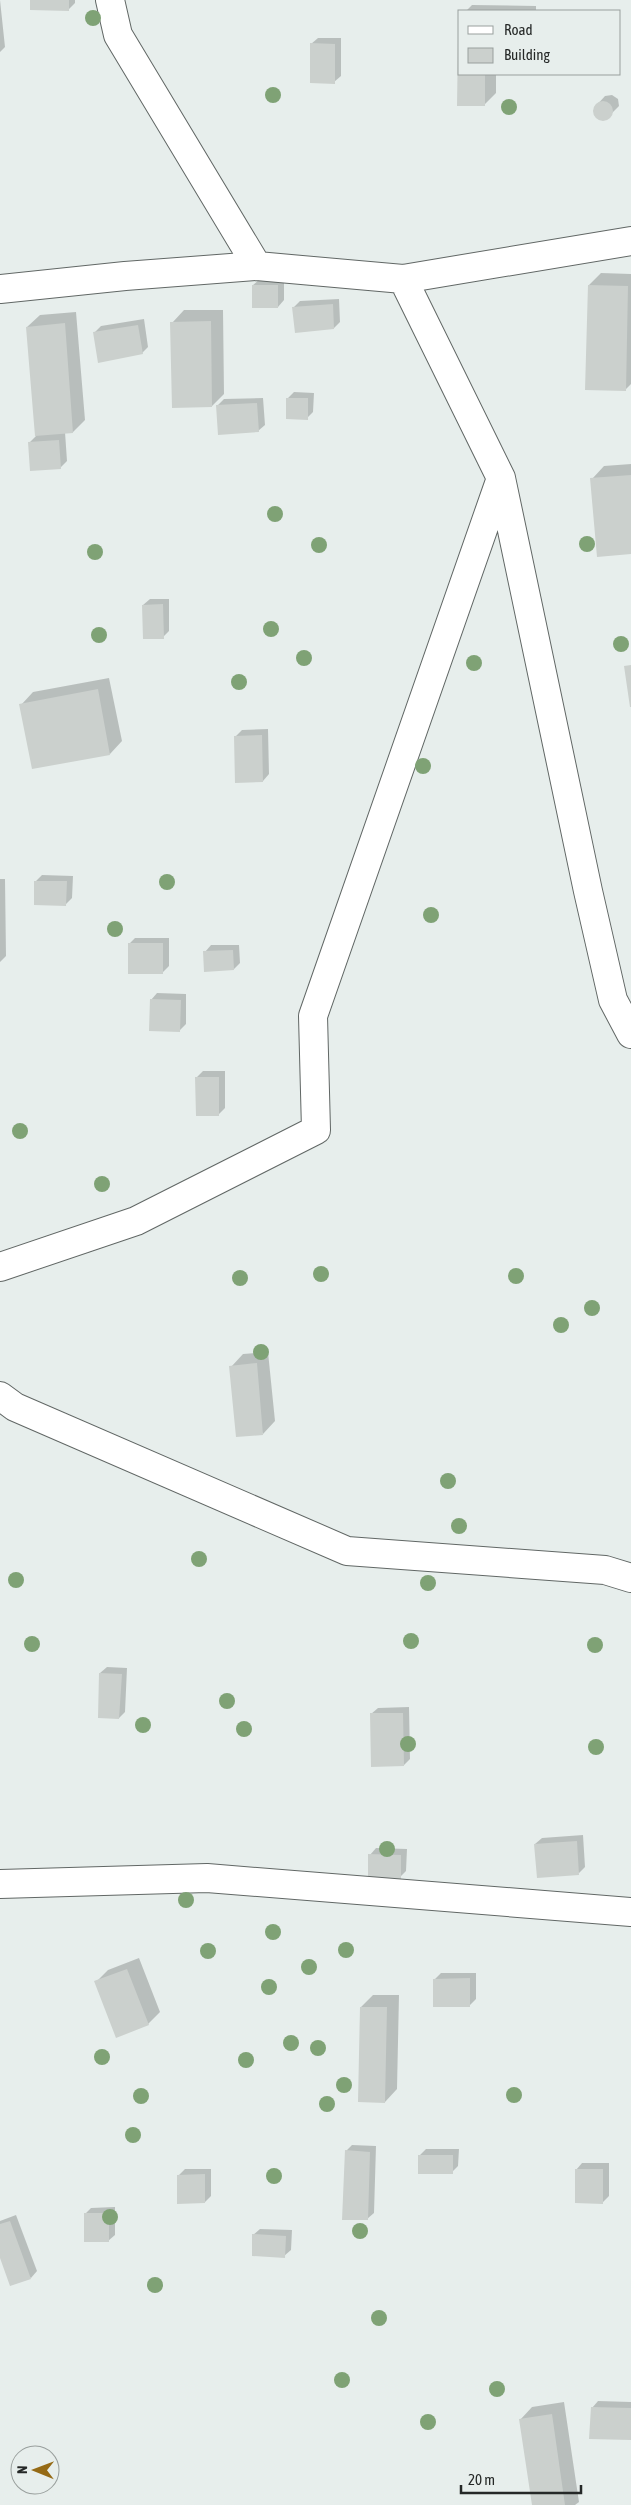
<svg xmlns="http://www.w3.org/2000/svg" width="631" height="2505" font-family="'Asap Condensed',sans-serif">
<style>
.shadow{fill:#0003}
.building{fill:#cbd0cd}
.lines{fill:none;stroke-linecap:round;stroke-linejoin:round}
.street-casing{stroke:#616765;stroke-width:30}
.street{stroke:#fff;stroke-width:28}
.tree{fill:#7fa275}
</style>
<rect width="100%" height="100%" fill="#e7eeec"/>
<!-- shadow -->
<path class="shadow" d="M0,0l5,47 -5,5z
M32,0h43v3l-7,7z
M472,5l64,1v5h-70z
M460,17v57h36v19l-12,12h-25z
M318,38h23v38l-7,6 -23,-38z
M612,95l6,4 1,7 -12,12 -6,1 -6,-4 -1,-7 11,-12z
M601,273l30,1v110l-6,6 -36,-105z
M260,279h24v21l-6,7 -25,-22z
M339,299l1,23 -6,6 -40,-21 6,-6z
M184,310h39l1,84 -12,12 -40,-83z
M76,312l9,108 -12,12h-8l2,29 -7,7 -31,-25 7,-7 -9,-109 13,-12z
M144,319l4,28 -6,6 -48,-20 7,-7z
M294,392l20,1 -1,19 -6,6 -20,-19z
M263,398l2,27 -7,6 -41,-25 7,-7z
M631,464v89l-39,-74 12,-13z
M150,599h19v32l-6,6 -20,-32z
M109,678l13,63 -12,13 -89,-49 12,-13z
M268,729l1,45 -6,7 -27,-45 6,-6z
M42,875l31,1 -1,22 -6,6 -30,-23z
M0,879h5l1,77 -6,6z
M135,938h34v28l-6,6 -34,-28z
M211,945h28l1,18 -6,6 -29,-17z
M157,993l29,1v30l-7,7 -28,-31z
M203,1071h22v37l-6,6 -23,-36z
M268,1352l7,69 -12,13 -32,-67 12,-13z
M107,1667l20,1 -2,44 -6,6 -19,-45z
M409,1707l1,52 -6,6 -33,-51 7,-6z
M583,1835l2,32 -6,6 -44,-29 7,-6z
M376,1848l31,1 -1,22 -6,6 -30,-22z
M139,1958l21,54 -12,12 -52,-42 12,-12z
M441,1973h35v26l-6,6 -35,-26z
M373,1995h26l-2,94 -12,13 -24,-95z
M352,2145l24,1 -2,67 -7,6 -21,-68z
M426,2149h33l-1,17 -6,6 -32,-17z
M582,2163h27v33l-7,7 -26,-33z
M185,2169h26v27l-6,6 -26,-27z
M115,2207v28l-7,6 -23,-27 6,-6z
M16,2215l21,56 -6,7 -31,-23v-34z
M260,2229l32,1 -1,20 -7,6 -31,-21z
M598,2401l33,1v37l-39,-31z
M564,2402l15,100 -4,3h-42l-13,-85 12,-13z"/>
<!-- building -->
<path class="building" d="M30,0h39v11l-39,-1z
M458,39l2,35h25v32h-28z
M310,43l25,1v40l-25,-1z
M593 111a10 10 0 1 1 20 0a10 10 0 1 1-20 0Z
M252,285h26v23h-26z
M588,285l40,1 -2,105 -41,-1z
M333,304l1,25 -39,4 -3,-26z
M211,321l1,86 -40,1 -2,-86z
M65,323l8,110 -38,3 -9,-109z
M138,325l5,29 -45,9 -5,-31z
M286,398h22v22l-22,-1z
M257,403l2,29 -41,3 -2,-30z
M59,440l2,29 -31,2 -2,-29z
M631,475v79l-34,3 -7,-79z
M163,604l1,35h-21l-1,-34z
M631,665v42h-1l-6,-41z
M98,689l12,66 -78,14 -13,-65z
M262,735l1,47 -28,1 -1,-47z
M34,881h33l-1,25 -32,-1z
M128,943h35v31h-35z
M233,950l1,20 -30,2 -1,-21z
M150,999l31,1 -1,32 -31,-1z
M195,1077h24v39h-23z
M257,1363l6,72 -27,2 -7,-71z
M99,1673l23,1 -3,45 -21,-1z
M370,1713h33l1,53 -33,1z
M577,1841l2,34 -42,3 -3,-34z
M368,1854l33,1v24l-33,-1z
M127,1969l22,56 -33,13 -22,-57z
M470,1978v29h-37v-28z
M360,2007h27l-2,96 -27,-1z
M345,2150l25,2 -2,68h-26z
M418,2155h35v19h-35z
M575,2169h28v35l-28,-1z
M205,2174v29l-28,1v-29z
M84,2213h25v29h-25z
M10,2221l21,58 -21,7 -10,-28v-34z
M252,2234l34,2 -1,22 -33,-2z
M591,2407l40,1v32l-42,-1z
M552,2414l13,91h-33l-13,-86z"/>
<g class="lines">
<defs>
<path id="street" d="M110,0l8,35 139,231
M403,279l228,-38
M0,289l125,-13 132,-10 146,13 98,199 87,413 25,109 18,34
M0,1267l136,-46 180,-91 -3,-114 188,-538
M0,1396l15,11 332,144 258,19 26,8
M0,1884l207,-6 424,34"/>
</defs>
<!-- street casing -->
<use href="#street" class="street-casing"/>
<!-- street -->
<use href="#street" class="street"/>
</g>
<!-- trees -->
<g class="tree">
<circle cx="93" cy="18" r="8"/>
<circle cx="273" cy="95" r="8"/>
<circle cx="509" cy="107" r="8"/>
<circle cx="275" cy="514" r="8"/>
<circle cx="587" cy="544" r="8"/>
<circle cx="319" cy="545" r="8"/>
<circle cx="95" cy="552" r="8"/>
<circle cx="271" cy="629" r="8"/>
<circle cx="99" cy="635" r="8"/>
<circle cx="621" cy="644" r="8"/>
<circle cx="304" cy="658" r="8"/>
<circle cx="474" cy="663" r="8"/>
<circle cx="239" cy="682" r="8"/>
<circle cx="423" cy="766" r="8"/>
<circle cx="167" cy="882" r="8"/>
<circle cx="431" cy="915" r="8"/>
<circle cx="115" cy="929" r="8"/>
<circle cx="20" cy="1131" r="8"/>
<circle cx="102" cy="1184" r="8"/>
<circle cx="321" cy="1274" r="8"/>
<circle cx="516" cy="1276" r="8"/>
<circle cx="240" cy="1278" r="8"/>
<circle cx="592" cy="1308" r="8"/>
<circle cx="561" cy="1325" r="8"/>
<circle cx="261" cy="1352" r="8"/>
<circle cx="448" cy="1481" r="8"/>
<circle cx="459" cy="1526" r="8"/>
<circle cx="199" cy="1559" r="8"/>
<circle cx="16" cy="1580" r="8"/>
<circle cx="428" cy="1583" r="8"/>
<circle cx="411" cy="1641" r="8"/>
<circle cx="32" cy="1644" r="8"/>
<circle cx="595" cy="1645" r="8"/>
<circle cx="227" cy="1701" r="8"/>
<circle cx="143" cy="1725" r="8"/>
<circle cx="244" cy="1729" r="8"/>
<circle cx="408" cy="1744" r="8"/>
<circle cx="596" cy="1747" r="8"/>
<circle cx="387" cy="1849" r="8"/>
<circle cx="186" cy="1900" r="8"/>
<circle cx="273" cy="1932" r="8"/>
<circle cx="346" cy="1950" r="8"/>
<circle cx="208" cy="1951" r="8"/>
<circle cx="309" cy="1967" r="8"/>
<circle cx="269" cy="1987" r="8"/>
<circle cx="291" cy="2043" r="8"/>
<circle cx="318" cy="2048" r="8"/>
<circle cx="102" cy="2057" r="8"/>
<circle cx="246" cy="2060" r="8"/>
<circle cx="344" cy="2085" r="8"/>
<circle cx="514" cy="2095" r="8"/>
<circle cx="141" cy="2096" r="8"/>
<circle cx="327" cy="2104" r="8"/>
<circle cx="133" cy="2135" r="8"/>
<circle cx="274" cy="2176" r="8"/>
<circle cx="110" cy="2217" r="8"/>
<circle cx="360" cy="2231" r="8"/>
<circle cx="155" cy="2285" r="8"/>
<circle cx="379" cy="2318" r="8"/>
<circle cx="342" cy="2380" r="8"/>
<circle cx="497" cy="2389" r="8"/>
<circle cx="428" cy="2422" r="8"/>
</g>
<!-- legend -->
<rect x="458" y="10" width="162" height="65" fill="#e7eeec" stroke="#999f9d"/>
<rect x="468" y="26" width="25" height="8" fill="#ffffff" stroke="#999f9d"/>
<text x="504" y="35" font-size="15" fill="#252827">Road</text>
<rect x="468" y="48" width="25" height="15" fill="#cbd0cd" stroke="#999f9d"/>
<text x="504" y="60" font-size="15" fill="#252827">Building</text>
<!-- north arrow -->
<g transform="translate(35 2470) rotate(271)"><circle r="24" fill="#e7eeec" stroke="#999f9d"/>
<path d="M0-4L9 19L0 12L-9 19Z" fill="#956a15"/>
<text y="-8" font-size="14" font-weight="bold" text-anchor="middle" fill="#252827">N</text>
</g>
<!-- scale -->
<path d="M461 2485v8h120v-8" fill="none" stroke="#252827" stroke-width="2.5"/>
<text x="468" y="2485" font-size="15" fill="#252827" stroke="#e7eeec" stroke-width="4" paint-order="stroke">20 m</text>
</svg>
